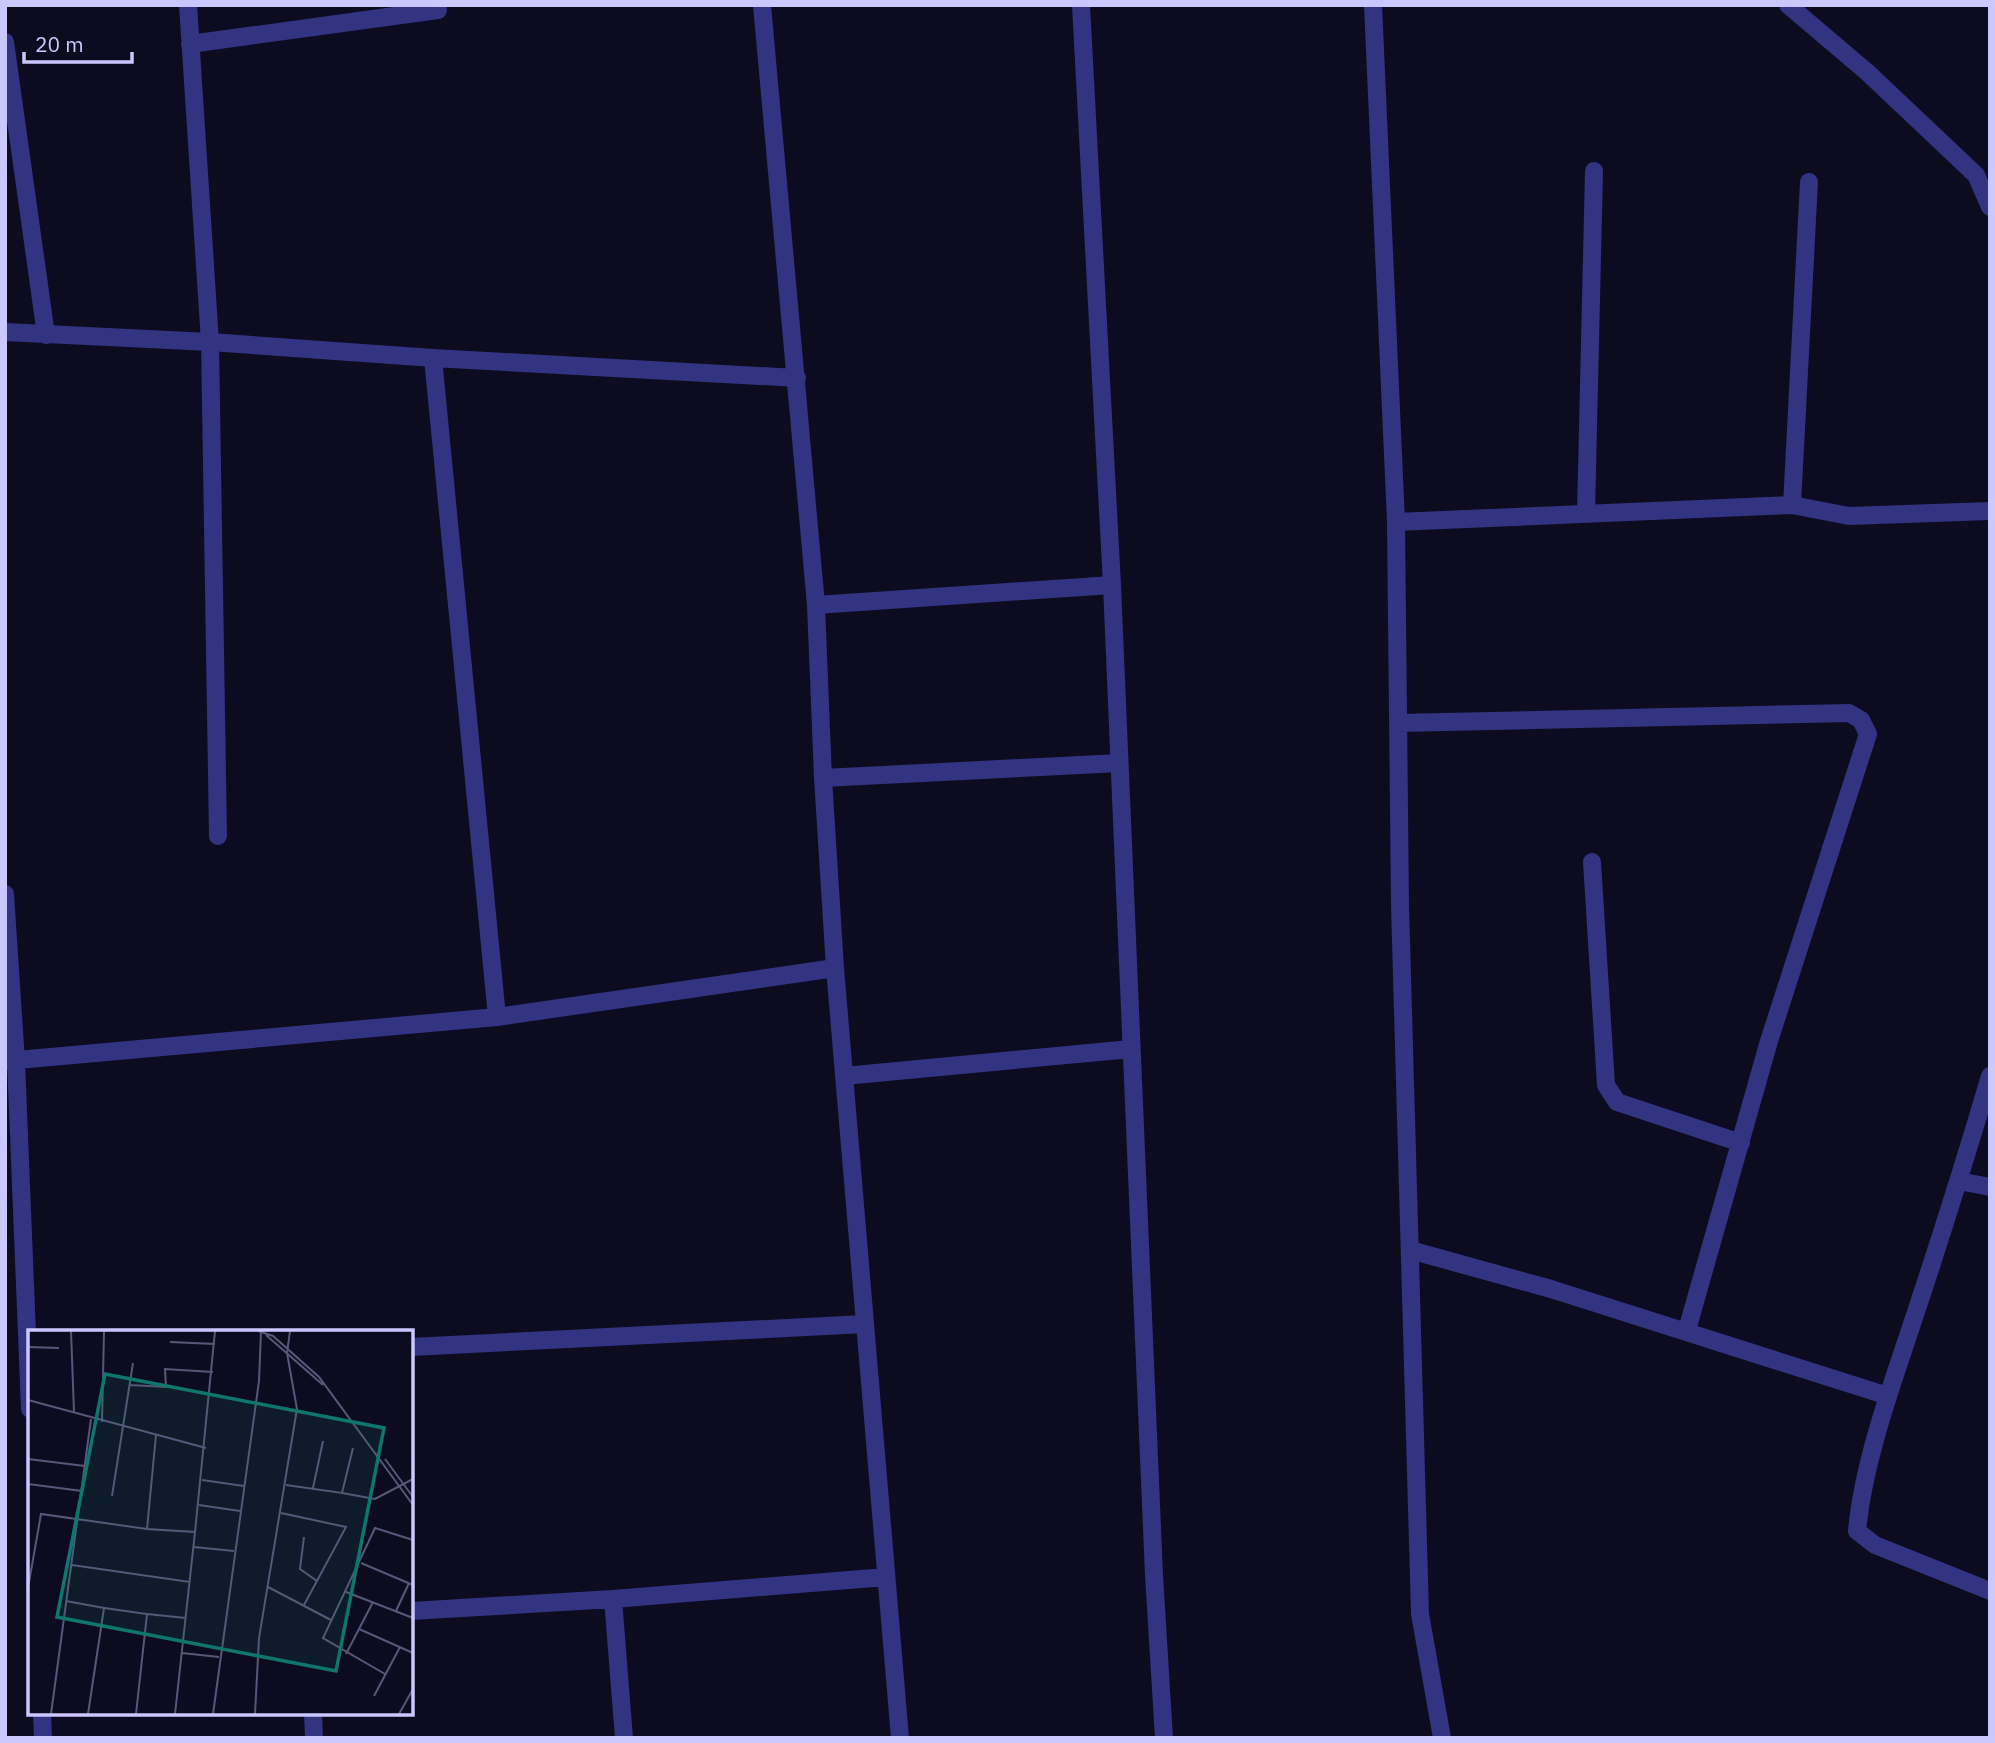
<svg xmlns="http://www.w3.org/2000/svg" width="1995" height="1743" font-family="'IBM Plex Sans',sans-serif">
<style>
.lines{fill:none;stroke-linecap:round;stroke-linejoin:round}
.minor{stroke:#323381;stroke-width:18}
.inset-road{fill:none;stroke:#595779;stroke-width:2}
.view{fill:#0f766e;fill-opacity:0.15;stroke:#0f766e;stroke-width:3.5}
.inset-edge{fill:none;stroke:#cbc8ff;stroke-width:3.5}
</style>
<rect width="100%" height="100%" fill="#0d0b1f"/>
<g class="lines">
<!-- minor -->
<path class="minor" d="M188,5l22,337 8,494
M762,5l54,600 7,173 12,190
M1081,5l31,580 42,990 10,163
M1373,5l23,517 4,383 20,709 22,124
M1788,5l79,67 109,103 14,32
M5,42l41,293
M190,44l248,-34 -1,-5
M5,332l205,10 223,16 364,20
M433,358l64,659 338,-49 65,770
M1792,505l57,11 141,-5
M1586,513l8,-342
M1396,522l396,-17 17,-323
M816,605l296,-20
M1398,723l451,-10 12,7 7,14 -99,307 -82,289
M823,778l296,-15
M1592,862l14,223 11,17 124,41
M5,894l11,167 14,348
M6,1061l491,-44
M844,1076l287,-27
M1990,1076c-25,85 -52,170 -80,254 -21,63 -47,135 -53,201l18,14 115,46
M1959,1181l31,6
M1410,1250l141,39 337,107
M411,1347l454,-23
M613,1599l273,-22
M411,1611l202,-12 11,139
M42,1713l1,25
M313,1713l1,25"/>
</g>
<!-- overview -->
<g transform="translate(28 1330)">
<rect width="385" height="385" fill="#0d0b1f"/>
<path class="inset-road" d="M43,1l3,81M230,1l15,5 46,41 94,128M238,5l57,50M142,12l45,2M0,17l31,1M102,55l36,2 -1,-18 48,3M0,70l178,48M74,92l2,-91M128,105l-9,94 48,3 -20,182M0,129l57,7M357,129l28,38M174,150l42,6M0,154l54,7M258,155l56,8 11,-45M285,158l10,-47M314,163l33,6 38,-20M84,166l21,-133M171,175l41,6M253,183l65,14 -42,78M167,202l20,-201M276,207l-4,32 17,12M166,217l40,4M333,233l52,22M44,235l118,17M240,257l63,33M0,258l13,-74 106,15M318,262l67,26M38,271l38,7M368,281l13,-28M119,284l39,4M331,299l54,24M154,323l37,4M318,324l27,-52M357,344l-62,-36 52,-110 38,12M346,366l26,-49M23,384l40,-295M60,384l16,-106 43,6 -11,100M185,384l46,-333 2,-49M227,384l4,-76 38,-229 -10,-56 3,-22M371,384l14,-25"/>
<path class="view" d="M77,44l279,54 -48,243 -279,-54z"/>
<rect width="385" height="385" class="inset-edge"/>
</g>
<!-- border -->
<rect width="1995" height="1743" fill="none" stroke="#cbc8ff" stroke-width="14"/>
<!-- scale -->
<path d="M24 52v10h108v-10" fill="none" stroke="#cbc8ff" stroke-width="3.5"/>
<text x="35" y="52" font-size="21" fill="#cbc8ff" stroke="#0d0b1f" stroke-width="5" paint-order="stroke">20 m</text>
</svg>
